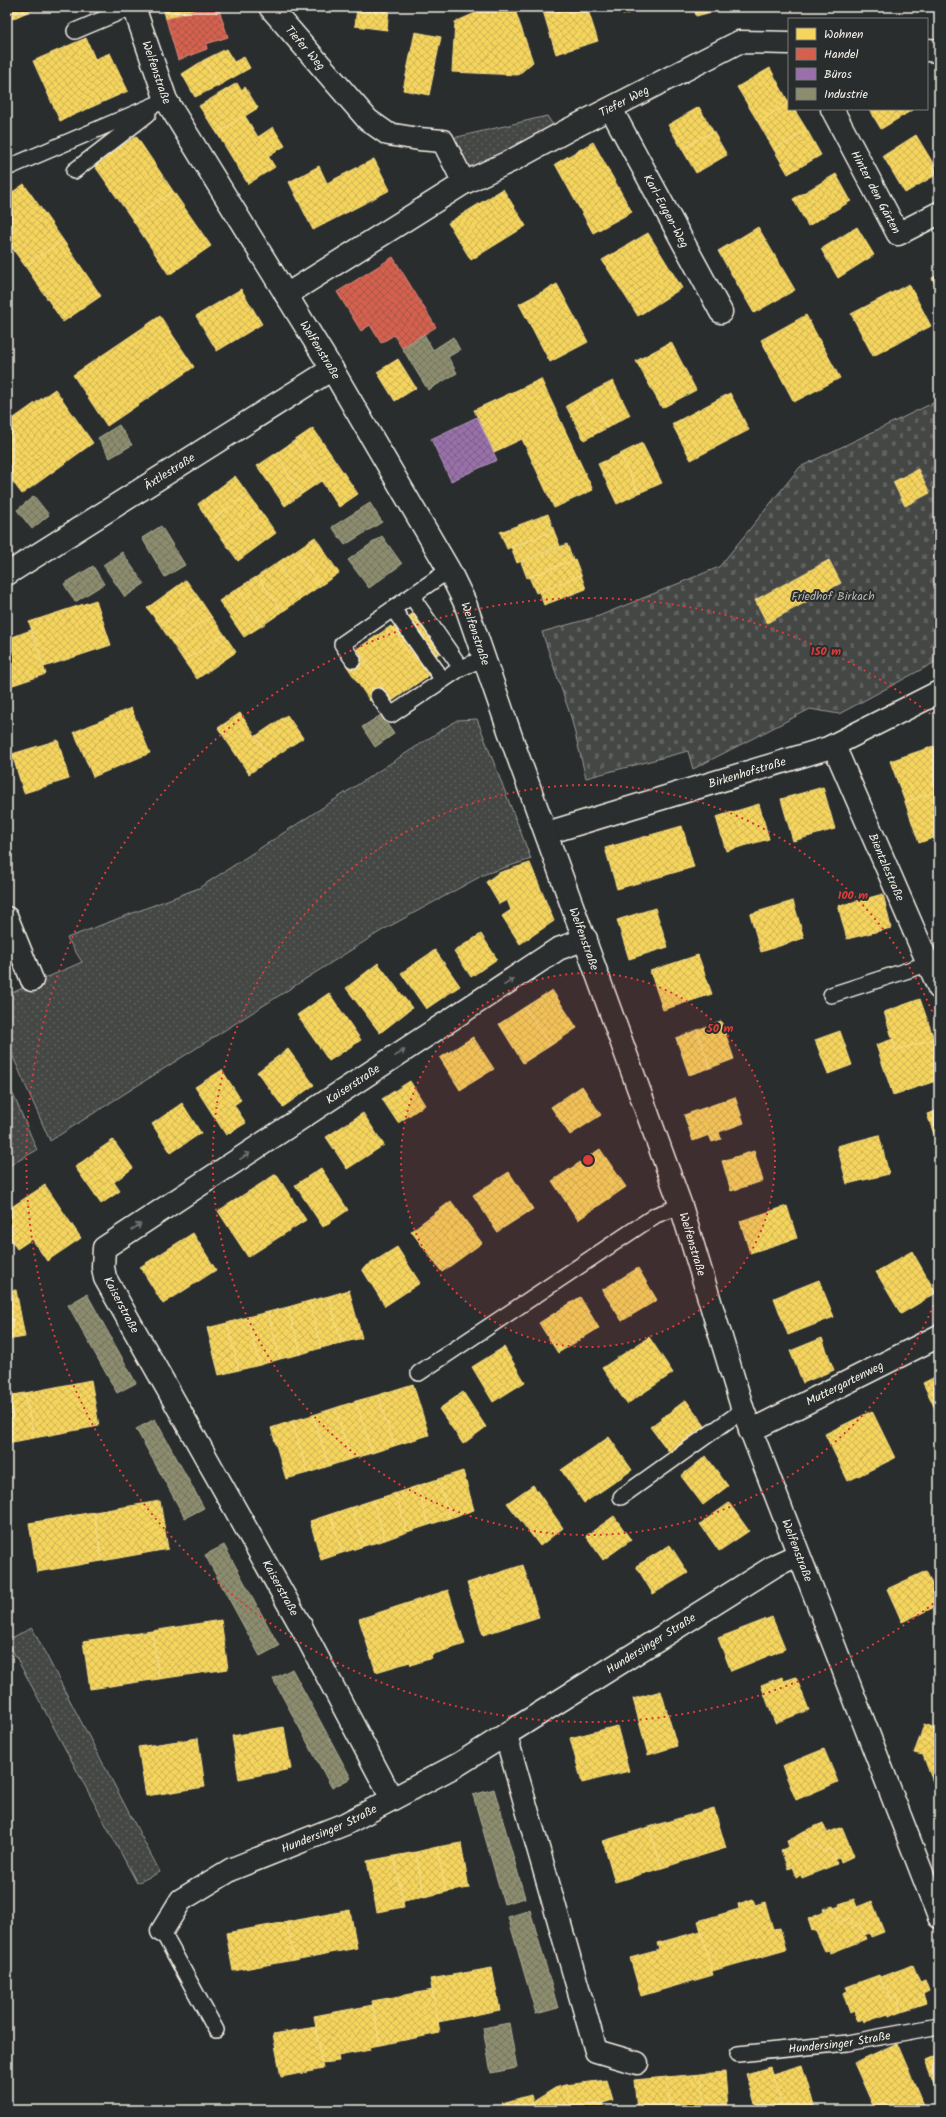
<svg xmlns="http://www.w3.org/2000/svg" width="946" height="2117" font-family="Kalam,sans-serif">
<style>
.cemetery{fill:url(#cemetery-stones);stroke:#9c9c96}
.park{fill:url(#park-dots);stroke:#9c9c96}
.homes{fill:url(#homes-cross-hatch);stroke:#f5dd86}
.shops{fill:url(#shops-cross-hatch);stroke:#df8c7c}
.offices{fill:url(#offices-cross-hatch);stroke:#b497bd}
.industry{fill:url(#industry-cross-hatch);stroke:#abaa93}
.lines{fill:none;stroke-linecap:round;stroke-linejoin:round}
.lane-casing{stroke:#f4f1e8;stroke-width:18}
.street-casing{stroke:#f4f1e8;stroke-width:25}
.secondary-casing{stroke:#f4f1e8;stroke-width:25}
.lane{stroke:#2a2d2e;stroke-width:15}
.street{stroke:#2a2d2e;stroke-width:22}
.secondary{stroke:#2a2d2e;stroke-width:22}
.oneway{stroke:#71726f}
.ring{fill:none;stroke:#d93c3b;stroke-width:2;stroke-dasharray:2 4}
.labels{text-anchor:middle;dominant-baseline:central;stroke-width:4;stroke-linejoin:round;paint-order:stroke}
.street-label{font-size:12px;fill:#f4f1e8;stroke:#2a2d2e}
.park-label{font-size:12px;fill:#b6b5af;stroke:#2a2d2e}
.centre{fill:#d93c3b;stroke:#2a2d2e;stroke-width:2}
.ring-label{font-size:12px;text-anchor:middle;font-weight:bold;fill:#d93c3b;stroke:#2a2d2e;stroke-width:4;stroke-linejoin:round;paint-order:stroke}
</style>
<defs>
<pattern id="cemetery-stones" width="16" height="16" patternUnits="userSpaceOnUse"><rect width="16" height="16" fill="#444645"/><path d="M2 7V4a2 2 0 0 1 4 0v3zM10 15v-3a2 2 0 0 1 4 0v3z" fill="#606160"/></pattern>
<pattern id="park-dots" width="8" height="8" patternUnits="userSpaceOnUse"><rect width="8" height="8" fill="#444645"/><path d="M2 2h.1M6 6h.1" fill="none" stroke="#606160" stroke-width="1.8" stroke-linecap="round"/></pattern>
<pattern id="homes-cross-hatch" width="8" height="8" patternUnits="userSpaceOnUse"><rect width="8" height="8" fill="#f6d55c"/><path d="M0 0l8 8M0 8l8-8" fill="none" stroke="#cbb256"/></pattern>
<pattern id="shops-cross-hatch" width="8" height="8" patternUnits="userSpaceOnUse"><rect width="8" height="8" fill="#d6604d"/><path d="M0 0l8 8M0 8l8-8" fill="none" stroke="#a5584b"/></pattern>
<pattern id="offices-cross-hatch" width="8" height="8" patternUnits="userSpaceOnUse"><rect width="8" height="8" fill="#9970ab"/><path d="M0 0l8 8M0 8l8-8" fill="none" stroke="#796083"/></pattern>
<pattern id="industry-cross-hatch" width="8" height="8" patternUnits="userSpaceOnUse"><rect width="8" height="8" fill="#8c8c6e"/><path d="M0 0l8 8M0 8l8-8" fill="none" stroke="#757460"/></pattern>
</defs>
<rect width="100%" height="100%" fill="#2a2d2e"/>
<filter id="ink" filterUnits="userSpaceOnUse"><feTurbulence type="fractalNoise" baseFrequency=".025" numOctaves="2"/><feDisplacementMap in="SourceGraphic" scale="8" xChannelSelector="R" yChannelSelector="G"/><feConvolveMatrix kernelMatrix="1 2 1 2 8 2 1 2 1" color-interpolation-filters="sRGB"/></filter>
<g filter="url(#ink)">
<!-- cemetery -->
<path class="cemetery" d="M939,400v243l-3,2 3,5v10l-100,54 -29,-5 -117,60 -5,-18 -102,27 -15,-61 -29,-85 57,-16 120,-49 81,-100z"/>
<!-- park -->
<path class="park" d="M547,116l8,12 -88,44 -18,-33z
M477,719l54,140 -46,15 -104,57 -331,210 -43,-98v-48l75,-33 -15,-24 132,-50 258,-168z
M7,1080l30,70 -30,17z
M32,1628l128,244 -23,11 -130,-243z"/>
<!-- homes -->
<path class="homes" d="M7,7h32l-32,14z
M163,7h41l-38,12z
M357,7h32l-2,23 -32,-4z
M489,7h25l19,55 -15,13 -66,-3 3,-50z
M556,7h31l11,34 -42,13 -13,-43z
M621,7h29l-27,8z
M694,7h37l-35,9z
M415,32l26,5 -12,58 -26,-5z
M86,38l9,21 15,-6 18,38 -68,30 -27,-60z
M226,49l8,13 10,-5 6,11 -32,18 -14,-26z
M204,60l14,26 -23,11 -13,-23z
M770,68l19,35 -31,19 -21,-35z
M237,83l4,7 4,-3 13,21 -41,25 -18,-27z
M789,103v6h5l13,21 -33,20 -16,-28z
M699,107l14,24 -31,18 -14,-24z
M869,109h45l-33,20z
M245,116l13,21 15,-10 12,19 -17,10 7,11 -27,17 -31,-51z
M807,130l14,25 -33,19 -14,-24z
M713,131l14,24 -31,18 -14,-24z
M916,135l23,38 -34,20 -22,-37z
M136,136l37,55 -41,28 -38,-54z
M593,142l39,70 -39,21 -38,-69z
M374,159l16,31 -77,40 -24,-48 30,-16 8,17z
M836,174l15,27 -43,25 -15,-27z
M24,184l39,56 -38,26 -18,-25v-45z
M503,189l23,37 -55,34 -23,-37z
M173,191l38,55 -42,29 -37,-56z
M758,227l37,63 -41,23 -36,-62z
M857,227l17,28 -36,23 -17,-29z
M648,233l34,55 -44,28 -36,-56z
M63,240l38,56 -38,26 -38,-56z
M939,274v18l-7,-14z
M557,284l31,58 -38,20 -31,-58z
M909,284l22,42 -58,30 -22,-42z
M241,289l21,35 -45,27 -21,-35z
M806,315l34,63 -46,24 -33,-62z
M160,316l34,51 -87,59 -34,-51z
M671,342l25,48 -34,18 -26,-47z
M398,359l18,29 -21,13 -18,-29z
M541,379l52,111 -39,18 -32,-69 -28,13 -20,-42z
M613,381l17,34 -23,13 -18,-35z
M55,389l38,54 -71,51 -15,-20v-51z
M589,393l18,35 -23,12 -18,-34z
M730,393l19,37 -58,30 -19,-36z
M313,428l45,66 -19,13 -45,-66z
M294,441l27,40 -19,13 -27,-40z
M642,443l20,40 -23,10 -19,-39z
M275,454l27,40 -17,12 -28,-40z
M620,454l19,39 -22,11 -19,-40z
M918,469l12,24 -25,13 -12,-24z
M235,476l13,18 -39,28 -11,-18z
M248,494l13,18 -38,28 -14,-18z
M261,512l15,21 -38,28 -15,-21z
M548,514l6,17 -47,18 -7,-17z
M554,531l6,15 -43,17 -6,-16z
M315,537l24,36 -19,13 -24,-36z
M567,544l6,16 -46,18 -6,-16z
M296,550l24,36 -19,13 -24,-36z
M575,559l6,16 -45,18 -7,-16z
M829,560l12,23 -74,40 -12,-23z
M277,563l24,36 -19,13 -24,-36z
M581,575l5,14 -42,16 -5,-13z
M258,576l24,36 -19,13 -25,-37z
M186,580l13,18 -39,27 -13,-17z
M238,588l25,37 -19,12 -25,-36z
M199,598l12,18 -39,27 -12,-18z
M96,600l15,45 -67,22 -15,-45z
M425,605l27,40 -23,15 -5,-8 -11,7 -21,-31z
M211,616l13,18 -40,27 -12,-18z
M391,626l22,33 4,-2 12,18 -37,26 -35,-52z
M31,630l15,44 -39,13v-48z
M224,634l12,18 -39,27 -13,-18z
M361,655l24,36 -15,10 -24,-36z
M131,708l19,45 -57,24 -19,-45z
M240,713l31,46 -22,15 -31,-46z
M287,715l16,23 -32,21 -15,-23z
M58,740l11,39 -45,14 -12,-39z
M934,746l5,14v30l-34,12 -15,-41z
M823,787l12,42 -42,12 -12,-42z
M939,790v46l-20,7 -14,-41z
M759,804l10,35 -43,12 -10,-34z
M682,826l12,41 -77,22 -12,-41z
M530,863l24,58 -34,23 -18,-28 9,-6 -4,-10 -8,4 -13,-22 12,-9z
M883,894l8,34 -44,11 -9,-33z
M793,901l11,37 -43,14 -11,-38z
M655,908l13,39 -39,12 -12,-39z
M481,934l16,25 -26,18 -17,-26z
M435,950l25,36 -34,23 -25,-36z
M698,955l14,39 -49,16 -13,-39z
M378,963l34,45 -32,25 -34,-45z
M552,990l25,38 -27,18 -25,-39z
M329,993l32,47 -32,21 -32,-46z
M920,999l14,40 -38,11 -12,-38z
M525,1007l25,39 -27,17 -24,-39z
M721,1021l13,38 -24,9 -13,-38z
M697,1030l13,38 -21,7 -13,-37z
M840,1031l12,34 -24,9 -13,-34z
M473,1037l21,32 -34,21 -20,-32z
M893,1039l3,11 38,-11 5,16v25l-46,15 -17,-50z
M288,1049l26,36 -31,22 -26,-35z
M222,1070l19,30 -7,5 12,18 -20,12 -31,-48z
M410,1081l15,24 -27,18 -16,-24z
M582,1086l19,29 -31,20 -19,-28z
M735,1097l9,26 -25,9 2,7 -9,3 -3,-7 -16,6 -9,-26z
M182,1103l19,30 -30,20 -19,-29z
M939,1110v26l-4,1 -8,-23z
M363,1113l21,32 -37,24 -21,-32z
M879,1135l10,39 -42,10 -10,-38z
M113,1140l20,28 -19,14 -20,-29z
M600,1149l26,38 -48,33 -26,-39z
M754,1151l9,30 -32,10 -9,-30z
M94,1153l26,38 -19,13 -26,-37z
M321,1168l27,42 -25,17 -28,-42z
M509,1172l24,37 -36,23 -24,-37z
M276,1174l30,46 -58,37 -30,-46z
M45,1185l36,53 -34,23 -15,-22 -15,10 -10,-15v-24z
M451,1201l31,42 -40,29 -31,-41z
M787,1206l10,32 -47,15 -10,-32z
M193,1233l23,37 -53,34 -23,-37z
M397,1247l23,36 -35,23 -23,-37z
M912,1251l24,42 -35,21 -25,-42z
M638,1268l19,32 -35,21 -20,-31z
M819,1280l15,37 -46,18 -14,-37z
M16,1290l9,47 -18,3v-49z
M349,1290l13,48 -21,5 -12,-47z
M329,1296l12,47 -20,5 -12,-47z
M580,1297l19,31 -41,25 -19,-30z
M309,1301l12,47 -20,6 -13,-47z
M288,1307l13,47 -21,5 -12,-47z
M268,1312l12,47 -20,6 -13,-48z
M247,1317l13,48 -21,5 -12,-47z
M227,1323l12,47 -20,5 -12,-47z
M649,1337l24,36 -46,31 -25,-36z
M822,1338l12,32 -31,13 -13,-32z
M504,1347l21,35 -32,20 -21,-35z
M939,1375v42l-16,-34z
M91,1380l8,46 -65,12 -9,-45z
M413,1384l16,51 -35,11 -16,-51z
M463,1392l23,35 -23,17 -24,-35z
M25,1393l9,45 -27,5v-47z
M378,1395l16,51 -22,7 -16,-52z
M686,1400l19,26 -35,27 -20,-26z
M356,1401l16,52 -21,6 -16,-51z
M335,1408l16,51 -22,7 -16,-51z
M872,1411l23,47 -47,23 -23,-47z
M313,1415l16,51 -21,7 -16,-52z
M292,1421l16,52 -22,6 -15,-51z
M609,1437l23,33 -48,33 -23,-33z
M706,1456l22,30 -25,19 -22,-29z
M463,1471l11,39 -24,8 -12,-39z
M438,1479l12,39 -21,7 -12,-39z
M533,1485l30,43 -23,18 -33,-43z
M417,1486l12,39 -22,7 -11,-39z
M396,1493l11,39 -22,8 -12,-40z
M373,1500l12,40 -21,6 -12,-39z
M160,1501l8,48 -66,12 -8,-49z
M729,1503l20,28 -30,20 -19,-27z
M352,1507l12,39 -22,7 -11,-39z
M94,1512l8,49 -65,11 -8,-49z
M331,1514l11,39 -21,7 -11,-39z
M614,1516l17,24 -28,20 -17,-24z
M670,1545l18,28 -35,21 -17,-28z
M523,1565l16,52 -56,18 -16,-52z
M926,1571l13,28v6l-37,17 -15,-33z
M448,1590l17,54 -34,11 1,3 -21,7 -1,-3 -34,10 -17,-53z
M772,1617l13,32 -54,22 -13,-33z
M221,1620l7,49 -69,10 -7,-48z
M152,1631l7,48 -69,10 -7,-48z
M782,1677l2,4 12,-4 13,33 -34,13 -14,-38z
M661,1691l16,55 -29,9 -15,-56z
M924,1724l9,3 6,-3v20l-19,-7z
M617,1726l12,45 -47,12 -12,-45z
M284,1727l7,42 -52,10 -7,-43z
M920,1737l19,7v54l-16,-43 -9,-2z
M198,1738l7,49 -59,9 -8,-49z
M824,1749l14,33 -42,18 -14,-34z
M714,1808l12,40 -64,20 -13,-41z
M823,1823l4,10 15,-6 12,29 -13,6 -2,-4 -4,2 -4,-11 -8,3 -4,-8 -9,3 -6,-16z
M649,1827l13,41 -47,14 -12,-41z
M804,1831l6,16 9,-3 4,8 8,-3 6,15 -35,14 -1,-3 -5,2 -4,-10 -4,2 -7,-19 8,-3 -2,-6z
M461,1843l8,45 -23,4 -9,-45z
M437,1847l9,45 -22,5 -8,-45z
M416,1852l8,45 -21,4 -9,-45z
M394,1856l10,51 -27,5 -10,-51z
M753,1899l2,6 10,-3 8,27 7,-1 6,22 -74,21 -14,-50 41,-12 -1,-5z
M854,1899l3,8 15,-6 12,31 -13,5 -1,-4 -6,2 -4,-11 -8,3 -3,-9 -10,4 -5,-14 6,-2 -1,-2z
M833,1906l6,16 10,-4 3,9 8,-3 6,15 -35,14 -2,-3 -4,1 -10,-21 -3,1 -4,-12 16,-7 -1,-3z
M350,1910l7,38 -63,12 -7,-38z
M287,1922l7,38 -61,11 -7,-38z
M701,1931l12,44 -72,21 -11,-38 29,-8 -2,-7z
M913,1965l7,17 5,-2 4,11 -6,3 3,9 -24,8 -6,-15 -5,2 -4,-10 -3,1 -4,-12z
M492,1968l8,42 -62,12 -8,-43z
M879,1975l5,14 3,-1 4,10 5,-2 6,15 -13,5 -1,-2 -23,8 -1,-3 -7,2 -3,-10 -4,2 -7,-20 5,-2 -2,-4z
M433,1990l7,43 -60,12 -8,-44z
M373,2005l7,40 -11,2 1,3 -32,6 1,5 -17,2 -8,-47z
M316,2027l7,42 -42,8 -8,-43z
M897,2043l27,63 -9,4h-40l-21,-47z
M939,2055v39l-1,1 -13,-34z
M802,2065l13,44 -32,1 -11,-36z
M770,2067l12,40 -10,3h-15l-11,-36z
M725,2072l3,38h-23l-4,-36z
M701,2074l4,36h-35l-3,-33z
M667,2077l3,33h-33l-3,-30z
M607,2080l6,20 -10,3 2,7h-33l-7,-25z
M565,2085l7,25h-37l-2,-8 22,-14z
M531,2095l4,15h-31l-2,-7z"/>
<!-- shops -->
<path class="shops" d="M204,7h14l10,30 -22,7 1,5 -29,11 -12,-41z
M393,257l43,70 -34,21 -8,-13 -13,8 -11,-18 -9,6 -24,-39z"/>
<!-- offices -->
<path class="offices" d="M477,417l20,43 -46,21 -20,-42z"/>
<!-- industry -->
<path class="industry" d="M424,334l9,16 20,-13 7,13 -12,7 9,16 -29,17 -26,-42z
M119,425l13,20 -22,13 -12,-20z
M34,496l15,19 -17,14 -15,-19z
M370,503l12,19 -37,23 -13,-18z
M161,526l24,39 -20,12 -23,-39z
M382,536l20,28 -33,24 -21,-28z
M122,552l22,32 -19,13 -22,-32z
M93,566l11,18 -29,18 -11,-18z
M381,715l13,19 -19,13 -13,-20z
M87,1294l49,89 -19,10 -49,-88z
M155,1419l49,89 -19,10 -49,-89z
M224,1545l55,101 -19,10 -55,-101z
M292,1669l59,109 -19,10 -59,-109z
M494,1789l31,109 -21,6 -31,-109z
M530,1910l28,98 -22,6 -28,-97z
M509,2023l8,45 -26,5 -8,-45z"/>
<g class="lines">
<defs>
<g id="lane">
<path d="M75,31l57,-24"/>
<path d="M7,168l159,-68"/>
<path d="M74,171l74,-57"/>
<path d="M412,597l49,71"/>
<path d="M393,609l50,71"/>
<path d="M353,660l-11,-16 107,-74"/>
<path d="M378,696l13,19 70,-47 24,-10"/>
<path d="M831,995l96,-31"/>
<path d="M419,1373l237,-158 25,-9"/>
<path d="M621,1497l122,-87"/>
<path d="M162,1931l54,99"/>
<path id="s1" d="M738,2054l109,-11 92,-17"/>
</g>
<g id="street">
<path id="s2" d="M270,7l98,113 20,14 31,5 24,2 21,42"/>
<path d="M927,50l12,1"/>
<path id="s3" d="M611,109l110,203"/>
<path id="s4" d="M832,109l66,125 41,-21"/>
<path id="s5" d="M286,295l178,-112 49,-23 55,-30 171,-88 50,1"/>
<path id="s6" d="M7,574l325,-205"/>
<path id="s7" d="M834,746l105,242"/>
<path id="s8" d="M547,833l281,-85 111,-56"/>
<path d="M7,918l25,62"/>
<path id="s9" d="M750,1431l189,-95"/>
<path d="M506,1736l90,315 41,12"/>
<path id="s10" d="M392,1799l-91,-173 -196,-348 -2,-11 1,-19 454,-299 28,-10"/>
<path id="s11" d="M162,1931l19,-31 51,-31 113,-45 114,-60 317,-199 22,-10"/>
</g>
<g id="secondary">
<path id="s12" d="M134,7l32,93 166,269 117,201 16,33 51,148 165,455 62,204 196,507"/>
</g>
</defs>
<!-- lane casing -->
<use href="#lane" class="lane-casing"/>
<!-- street casing -->
<use href="#street" class="street-casing"/>
<!-- secondary casing -->
<use href="#secondary" class="secondary-casing"/>
<!-- lane -->
<use href="#lane" class="lane"/>
<!-- street -->
<use href="#street" class="street"/>
<!-- secondary -->
<use href="#secondary" class="secondary"/>
</g>
<!-- one-way arrows -->
<defs><path id="oneway-shaft" d="M-6 0H5M1.5-3L5.5 0L1.5 3" fill="none" stroke-width="1.6" stroke-linecap="round" stroke-linejoin="round"/></defs>
<g class="oneway">
<use href="#oneway-shaft" transform="translate(509 982) rotate(-33)"/>
<use href="#oneway-shaft" transform="translate(400 1053) rotate(-33)"/>
<use href="#oneway-shaft" transform="translate(245 1156) rotate(-33)"/>
<use href="#oneway-shaft" transform="translate(136 1227) rotate(-33)"/>
</g>
</g>
<!-- distance rings -->
<circle cx="588" cy="1160" r="187" fill="#d93c3b" fill-opacity=".12"/>
<g class="ring">
<circle cx="588" cy="1160" r="187"/>
<path d="M938 1294A375 375 0 1 1 938 1026"/>
<path d="M938 1600A562 562 0 1 1 938 720"/>
</g>
<g class="labels">
<!-- street labels -->
<g class="street-label">
<text stroke="none"><textPath href="#s2" startOffset="54">Tiefer Weg</textPath></text>
<text stroke="none"><textPath href="#s12" startOffset="69">Welfenstraße</textPath></text>
<text stroke="none"><textPath href="#s5" startOffset="390">Tiefer Weg</textPath></text>
<text stroke="none"><textPath href="#s4" startOffset="94">Hinter den Gärten</textPath></text>
<text stroke="none"><textPath href="#s3" startOffset="116">Karl-Eugen-Weg</textPath></text>
<text stroke="none"><textPath href="#s12" startOffset="392">Welfenstraße</textPath></text>
<text stroke="none"><textPath href="#s6" startOffset="192">Äxtlestraße</textPath></text>
<text stroke="none"><textPath href="#s12" startOffset="716">Welfenstraße</textPath></text>
<text stroke="none"><textPath href="#s8" startOffset="209">Birkenhofstraße</textPath></text>
<text stroke="none"><textPath href="#s7" startOffset="132">Bientzlestraße</textPath></text>
<text stroke="none"><textPath href="#s12" startOffset="1040">Welfenstraße</textPath></text>
<text stroke="none"><textPath href="#s10" startOffset="923">Kaiserstraße</textPath></text>
<text stroke="none"><textPath href="#s12" startOffset="1364">Welfenstraße</textPath></text>
<text transform="translate(121 1305) rotate(62)">Kaiserstraße</text>
<text stroke="none"><textPath href="#s9" startOffset="106">Muttergartenweg</textPath></text>
<text stroke="none"><textPath href="#s12" startOffset="1688">Welfenstraße</textPath></text>
<text transform="translate(280 1588) rotate(61)">Kaiserstraße</text>
<text stroke="none"><textPath href="#s11" startOffset="573">Hundersinger Straße</textPath></text>
<text stroke="none"><textPath href="#s11" startOffset="201">Hundersinger Straße</textPath></text>
<text stroke="none"><textPath href="#s1" startOffset="102">Hundersinger Straße</textPath></text>
</g>
<!-- park labels -->
<g class="park-label">
<text x="833" y="596">Friedhof Birkach</text>
</g>
</g>
<circle cx="588" cy="1160" r="6" class="centre"/>
<g class="ring-label">
<text x="826" y="655">150 m</text>
<text x="853" y="899">100 m</text>
<text x="720" y="1032">50 m</text>
</g>
<!-- margin -->
<rect width="946" height="2117" fill="none" stroke="#2a2d2e" stroke-width="24"/>
<rect x="12" y="12" width="922" height="2093" fill="none" stroke="#f4f1e8" stroke-width="1.5" filter="url(#ink)"/>
<!-- legend -->
<rect x="788" y="18" width="140" height="92" fill="#2a2d2e" stroke="#7b7b78"/>
<rect x="796" y="28" width="20" height="12" fill="#f6d55c" stroke="#7b7b78"/>
<text x="824" y="38" font-size="12" fill="#f4f1e8">Wohnen</text>
<rect x="796" y="48" width="20" height="12" fill="#d6604d" stroke="#7b7b78"/>
<text x="824" y="58" font-size="12" fill="#f4f1e8">Handel</text>
<rect x="796" y="68" width="20" height="12" fill="#9970ab" stroke="#7b7b78"/>
<text x="824" y="78" font-size="12" fill="#f4f1e8">Büros</text>
<rect x="796" y="88" width="20" height="12" fill="#8c8c6e" stroke="#7b7b78"/>
<text x="824" y="98" font-size="12" fill="#f4f1e8">Industrie</text>
</svg>
